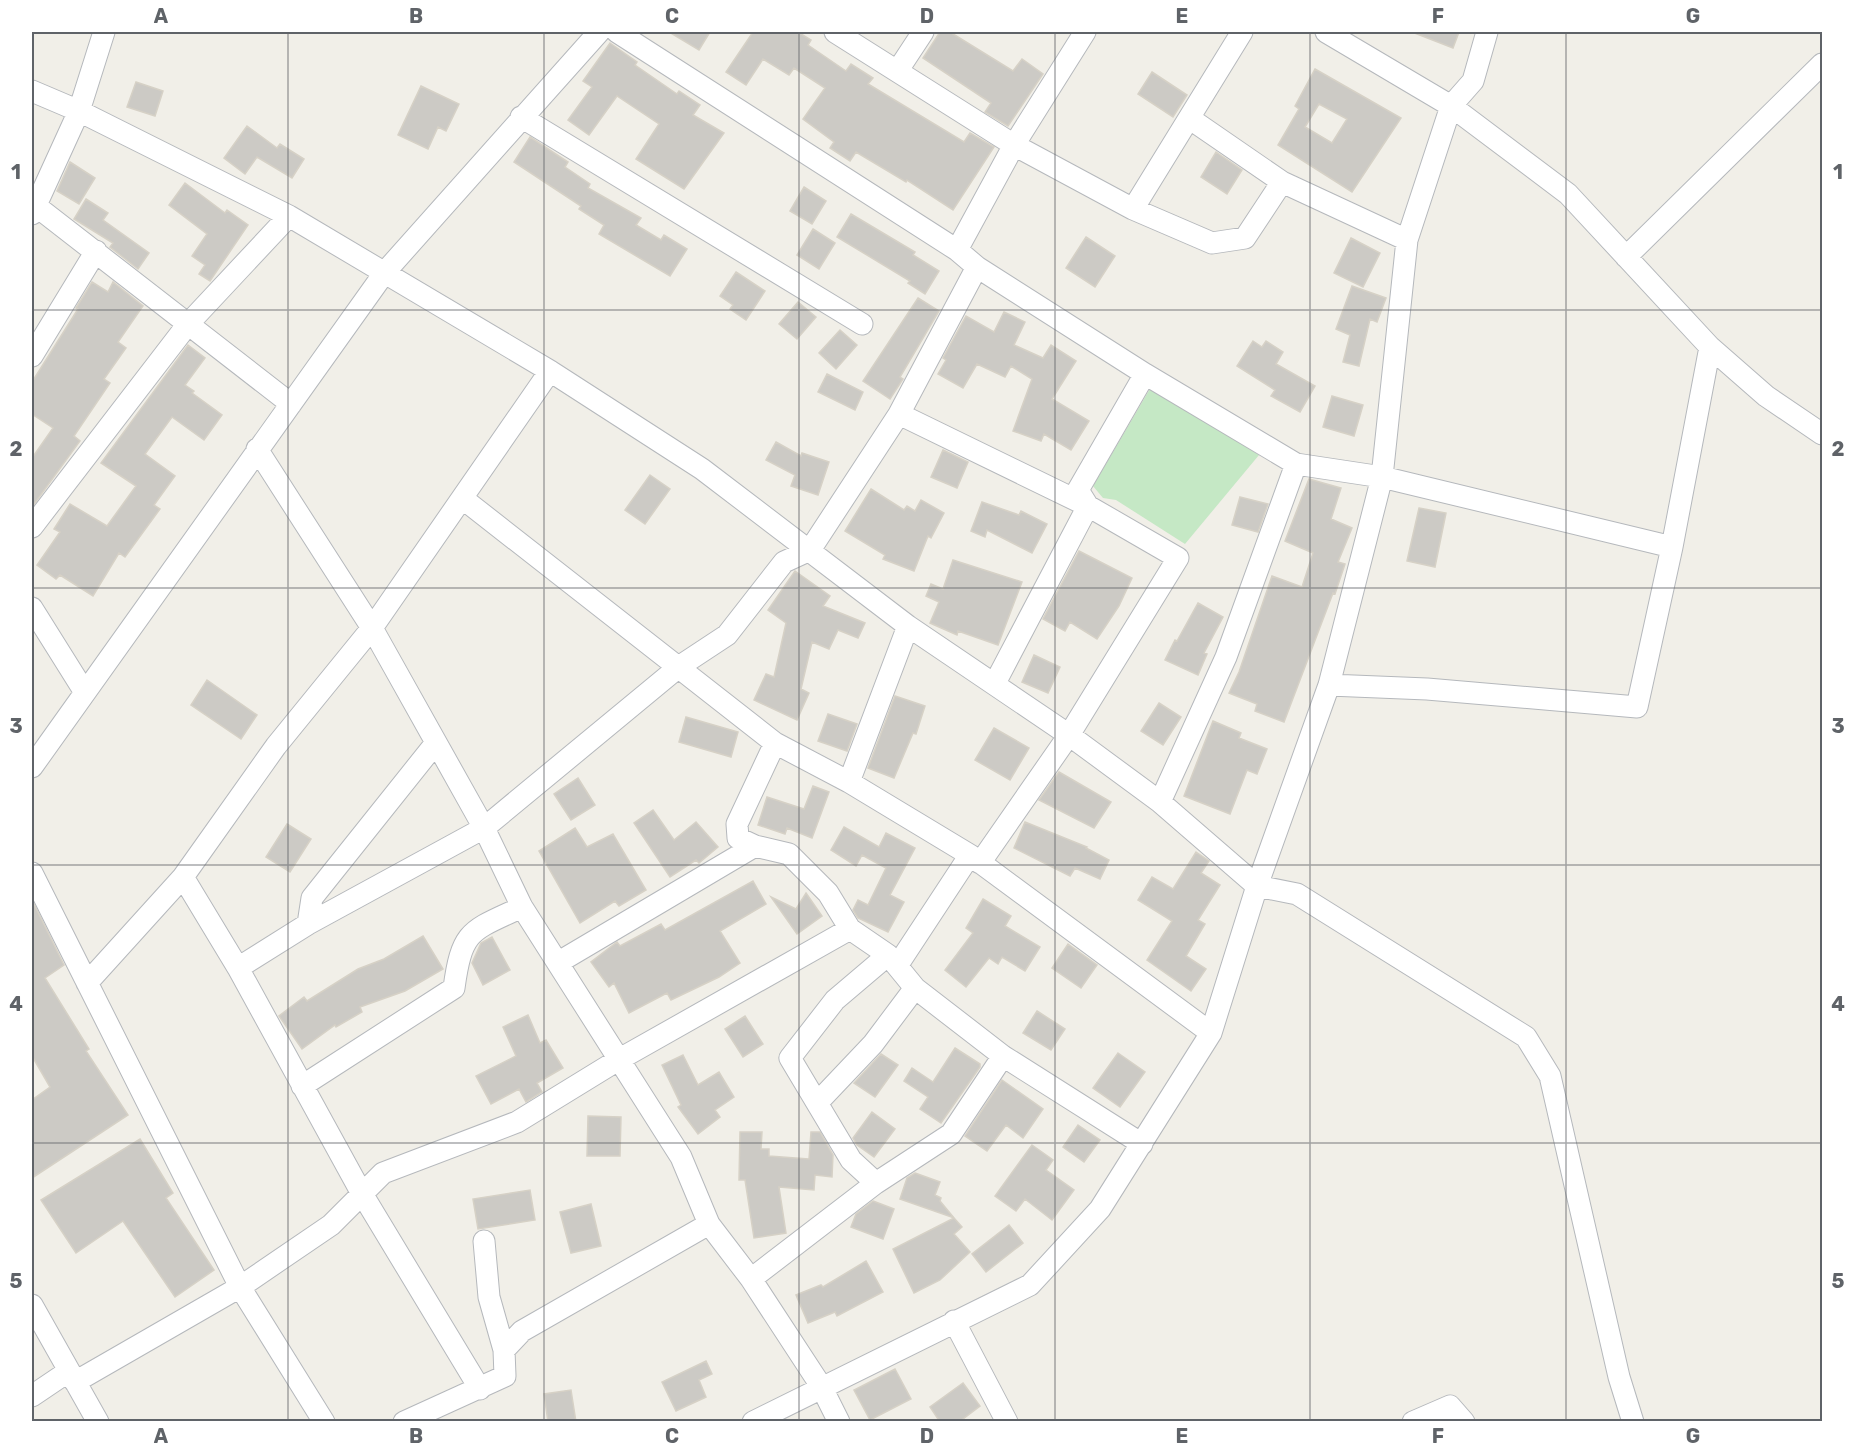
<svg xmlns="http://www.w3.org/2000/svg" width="1854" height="1453" font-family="Rubik,sans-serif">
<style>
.green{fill:#c5e8c5}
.building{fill:#cccac5;stroke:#d6d1c6;stroke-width:1.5;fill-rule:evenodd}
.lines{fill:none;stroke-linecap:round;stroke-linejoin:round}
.minor-casing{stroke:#b5b8bc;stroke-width:23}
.minor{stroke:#fff;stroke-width:21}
.grid{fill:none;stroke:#5f6368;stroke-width:1.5;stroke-opacity:0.55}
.neatline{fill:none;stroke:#5f6368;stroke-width:2}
.grid-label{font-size:20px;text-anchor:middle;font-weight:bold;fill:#5f6368}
</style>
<rect width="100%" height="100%" fill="#f1efe8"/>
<!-- green -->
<path class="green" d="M1151,387l108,68 -74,89 -69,-44 -13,-2 -10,-12z"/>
<!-- building -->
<path class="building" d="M669,32h41l-11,18z
M753,32h45l13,8 -3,5 38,26 5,-7 22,14 -5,6 96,58 6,-9 24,14 -41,63 -46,-30 -1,2 -50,-30 -6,9 -20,-13 4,-6 -31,-23 22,-31 -31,-20 -5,7 -26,-16 -17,26 -20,-13z
M940,32h10l63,39 9,-12 21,15 -35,52 -23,-14 6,-9 -68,-45z
M1412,32h47l-6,16z
M610,43l27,19 -2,3 42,29 2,-3 21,14 -7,10 31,18 -40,56 -48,-30 23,-35 -42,-28 -28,39 -21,-15 24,-33 -9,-6z
M1315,69l86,49 -49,74 -74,-47 21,-36 -4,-3zM1319,104l28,15 -15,24 -27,-16z
M1152,72l35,23 -14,22 -35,-23z
M136,82l27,9 -8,25 -28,-9z
M421,86l38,18 -13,27 -8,-4 -10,22 -30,-14z
M247,126l30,22 3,-4 24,15 -12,19 -35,-21 -12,17 -21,-16z
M530,137l38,25 -3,5 25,17 -2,4 53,30 -5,7 25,15 3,-5 23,14 -17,27 -71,-42 5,-9 -25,-16 2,-3 -67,-44z
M1216,152l26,18 -15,24 -26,-17z
M70,162l25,16 -16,26 -22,-13z
M185,183l40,30 2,-3 21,15 -38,56 -11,-7 6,-9 -13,-9 15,-22 -38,-29z
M804,187l22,14 -14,23 -22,-13z
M86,199l22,14 -5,7 46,33 -11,16 -28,-22 3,-4 -39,-24z
M851,214l64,38 -2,3 26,16 -14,23 -17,-11 2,-2 -73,-44z
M813,229l22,14 -16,26 -22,-14z
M1086,237l29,19 -20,31 -29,-19z
M1351,238l29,15 -17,34 -29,-14z
M736,272l29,19 -19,29 -16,-11 3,-4 -13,-9z
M92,282l16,10 5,-10 30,24 -25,36 8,6 -22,31 6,4 -36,53 6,5 -48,66v-49l21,-30 -21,-14v-32l46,-73 -2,-1z
M1352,286l34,12 -9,24 -7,-3 -11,47 -16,-4 7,-27 -14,-6z
M918,298l21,13 -39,66 3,2 -13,20 -27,-18z
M798,302l18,15 -19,22 -18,-15z
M1004,312l21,10 -11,23 29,13 8,-13 25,16 -24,38 37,22 -18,29 -27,-16 -3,7 -28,-10 19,-52 -21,-13 -6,11 -28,-13 -14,24 -25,-14 8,-14 -3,-2 23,-42 28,16z
M840,330l17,15 -21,24 -17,-16z
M1253,341l9,6 4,-6 17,11 -7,12 39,22 -15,26 -29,-16 4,-6 -38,-24z
M188,345l17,13 -20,27 9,6 -2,2 30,22 -18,25 -32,-23 -27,37 30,22 -21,29 6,4 -35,48 -6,-4 -26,43 -33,-21 -4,4 -19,-14 23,-33 -6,-3 16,-25 37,22 29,-40 -35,-23z
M827,374l36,18 -8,18 -37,-18z
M1332,396l31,9 -9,31 -31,-9z
M776,442l25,14 1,-3 27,9 -11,33 -27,-9 4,-11 -29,-15z
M943,450l25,12 -11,26 -26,-11z
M650,475l20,14 -25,35 -20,-14z
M1309,479l32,9 -10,31 21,9 -14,34 7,2 -10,30 -2,-1 -49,129 -29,-11 2,-7 -28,-11 10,-21 33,-96 30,11 11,-34 -28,-12z
M871,489l33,21 3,-4 8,5 6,-11 23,13 -13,25 -3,-2 -14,35 -31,-12 2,-4 -40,-24z
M1240,497l28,7 -10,28 -26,-7z
M982,502l37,13 2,-4 26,13 -15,29 -45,-23 -2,7 -14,-6z
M1419,508l27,5 -11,54 -28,-6z
M1079,551l53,27 -13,28 -22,33 -27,-17 -5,9 -22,-12z
M953,560l69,22 -24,63 -40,-14 -1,4 -27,-12 9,-21 -13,-6 5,-12 12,5z
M795,571l35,25 -7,10 42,17 -7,15 -20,-8 -9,19 -17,-7 -11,47 8,4 -12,27 -43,-20 12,-26 8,3 12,-54 -18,-13z
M1198,603l25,14 -19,36 3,1 -9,21 -33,-15 10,-20 2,1z
M1034,655l26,12 -12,26 -26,-11z
M207,680l50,35 -16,24 -50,-34z
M895,696l30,10 -9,28 -3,-1 -19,45 -26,-10z
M1159,703l22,14 -18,28 -22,-14z
M828,714l29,10 -10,27 -29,-10z
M686,717l52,15 -7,25 -52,-15z
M1213,721l28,12 -2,5 28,11 -10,25 -10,-4 -17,44 -46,-18z
M994,728l35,20 -19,32 -35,-20z
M1059,772l52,30 -17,26 -55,-28z
M578,778l17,27 -24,15 -17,-26z
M813,786l16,6 -17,46 -25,-10 -2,6 -27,-9 9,-28 37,12z
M653,810l21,30 22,-18 22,25 -19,16 -3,-3 -26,17 -36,-54z
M1025,822l62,25 -1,1 23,12 -9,19 -25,-11 -5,8 -56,-28z
M287,824l24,15 -21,33 -24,-15z
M844,827l35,20 7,-14 29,15 -25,47 14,7 -16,30 -30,-14 -5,-8 5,-10 10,5 18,-37 -24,-13 -6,11 -25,-16z
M575,828l12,19 26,-13 33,56 -27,16 -4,-5 -35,22 -41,-72z
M1196,852l13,9 -8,12 19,12 -22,35 7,4 -19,32 20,13 -15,22 -44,-31 25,-39 -34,-21 14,-23 21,12z
M753,881l13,23 -46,27 20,32 -21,14 -48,23 -4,-7 -38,20 -15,-30 -5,4 -18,-25 26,-20 3,4 41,-22 4,6z
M806,893l16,23 -25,18 -26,-37 25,12z
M983,899l28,17 -6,10 35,21 -15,24 -23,-14 -4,7 -9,-6 -23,29 -21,-17 28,-37 -7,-5z
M32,900l32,65 -19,13 44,71 -3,2 42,64 -96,63v-78l18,-13 -18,-31z
M423,936l20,33 -38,22 -45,16 2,5 -26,15 -1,-2 -33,24 -23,-33 25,-19 3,4 51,-32 26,-10z
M492,937l18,33 -27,15 -11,-22 9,-20z
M1068,944l29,21 -16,23 -29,-20z
M1037,1011l28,18 -14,21 -28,-17z
M528,1015l12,28 6,-3 17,28 -26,15 5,9 -16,10 -7,-13 -28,15 -15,-28 40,-20 -13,-29z
M745,1016l18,28 -20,13 -18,-28z
M955,1048l25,16v3l-39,56 -21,-14 8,-12 -24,-16 8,-13 21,14z
M1118,1053l27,19 -25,35 -27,-19z
M881,1054l17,11 -23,32 -21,-14z
M683,1055l15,30 21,-13 15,25 -19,13 5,7 -22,17 -20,-27 3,-2 -19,-40z
M1002,1080l41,29 -20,29 -17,-13 -19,26 -22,-15z
M872,1112l23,17 -21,28 -17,-12 -4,-7z
M588,1116l33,1 -1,39h-33z
M1078,1125l22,15 -16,22 -21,-15z
M740,1132h22l-1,17h8v7l40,3 2,-27h9l13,23 -1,22 -17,-2 -1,15 -35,-3 7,46 -32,5 -9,-58h-6z
M140,1139l33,54 -7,5 48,72 -39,27 -52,-76 -47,32 -35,-53z
M1032,1145l21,15 -7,10 28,20 -22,30 -27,-21 -9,12 -21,-15z
M915,1173l25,9 -5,13 6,3 -1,3 14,17 -54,-19 7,-21z
M530,1190l5,30 -57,9 -5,-30z
M873,1201l21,8 -11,30 -32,-12 5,-13z
M591,1204l10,42 -30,7 -11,-41z
M954,1218l8,9 -8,7 16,18 -30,28 -26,13 -21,-44z
M1009,1225l14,18 -37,29 -14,-18z
M866,1261l17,31 -46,24 -2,-4 -27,11 -12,-28 25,-10 2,2z
M706,1361l6,13 -13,6 7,17 -30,14 -14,-29z
M895,1369l16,30 -41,21 -16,-30z
M963,1383l17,23 -21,16h-19l-10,-15z
M571,1390l5,32h-28l-4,-28z"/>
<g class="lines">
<defs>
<path id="minor" d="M617,32l340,218 20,17 168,107 151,90 86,13 290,70
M835,32l179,113 119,64 79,34 33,-5 37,-56
M1326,32l125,74 117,88 142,153 -38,200 -35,160 -210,-18 -98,-4
M898,70l25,-38
M32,91l47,20 210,105 261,155 152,98 206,157 161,109 91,67 97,84 40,8 229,143 24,39 69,301 14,45
M521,117l341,207
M1189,118l93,64 125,58
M36,206l255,198
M1133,209l109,-177
M32,214l47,-103 25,-79
M957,250l57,-105 71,-113
M1626,257l196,-193
M1710,347l56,49 56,38
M32,356l64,-105
M899,414l189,92 90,52 -109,177 -89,128
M257,449l115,179 112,200 38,79 159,250 28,67 42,55 70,107 18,36
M462,498l313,245 74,39 121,73 241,178
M32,527l156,-203 101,-108
M32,608l52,83
M995,683l93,-177 -10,-16 67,-116
M775,743l-38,81 1,14 17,8 34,8 39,39 22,36 38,26 27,33 88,68 139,88
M32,767l353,-495 214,-240
M849,782l59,-156
M1160,802l66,-145 70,-193
M32,873l208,414 84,135
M183,877l55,91 123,224 119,197
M308,924l4,-26 123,-154
M559,962l196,-116
M897,966l73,-111
M238,968l70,-44 176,-96 196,-162 47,-31 57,-73 26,-12 89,-136 78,-147
M87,983l96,-106 93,-131 96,-118 178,-257
M302,1086l152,-98c8,-59 17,-57 68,-81
M818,1102l55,-58 42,-56
M876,1183l-25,-23 -61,-102 45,-58 53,-45
M484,1241l5,56 15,53
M751,1279l125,-96 75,-49 52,-78
M32,1305l66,117
M954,1321l53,101
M75,1382l165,-95 91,-62 52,-52 134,-51 101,-62 232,-131
M32,1396l37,-25
M404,1422l101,-46 -1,-26 18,-19 187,-107
M753,1422l277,-137 70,-76 111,-176 46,-147 72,-201 53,-208 25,-237 44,-134 22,-25 14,-49
M1413,1422l37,-16 14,16"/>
</defs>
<!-- minor casing -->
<use href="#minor" class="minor-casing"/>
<!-- minor -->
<use href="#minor" class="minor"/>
</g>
<!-- grid -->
<path class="grid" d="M288,32v1390M544,32v1390M799,32v1390M1055,32v1390M1310,32v1390M1566,32v1390M32,310h1790M32,588h1790M32,865h1790M32,1143h1790"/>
<!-- border -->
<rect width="1854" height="1453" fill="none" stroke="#ffffff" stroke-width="66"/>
<rect x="33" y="33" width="1788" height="1387" class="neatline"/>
<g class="grid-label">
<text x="161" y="23">A</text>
<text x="416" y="23">B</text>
<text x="672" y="23">C</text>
<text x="927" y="23">D</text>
<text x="1182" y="23">E</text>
<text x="1438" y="23">F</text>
<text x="1693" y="23">G</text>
<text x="16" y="179">1</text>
<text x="1838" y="179">1</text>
<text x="16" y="456">2</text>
<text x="1838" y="456">2</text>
<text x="16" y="733">3</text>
<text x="1838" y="733">3</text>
<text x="16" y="1011">4</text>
<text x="1838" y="1011">4</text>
<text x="16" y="1288">5</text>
<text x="1838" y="1288">5</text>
<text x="161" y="1443">A</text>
<text x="416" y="1443">B</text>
<text x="672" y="1443">C</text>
<text x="927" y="1443">D</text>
<text x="1182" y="1443">E</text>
<text x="1438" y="1443">F</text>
<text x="1693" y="1443">G</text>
</g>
</svg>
